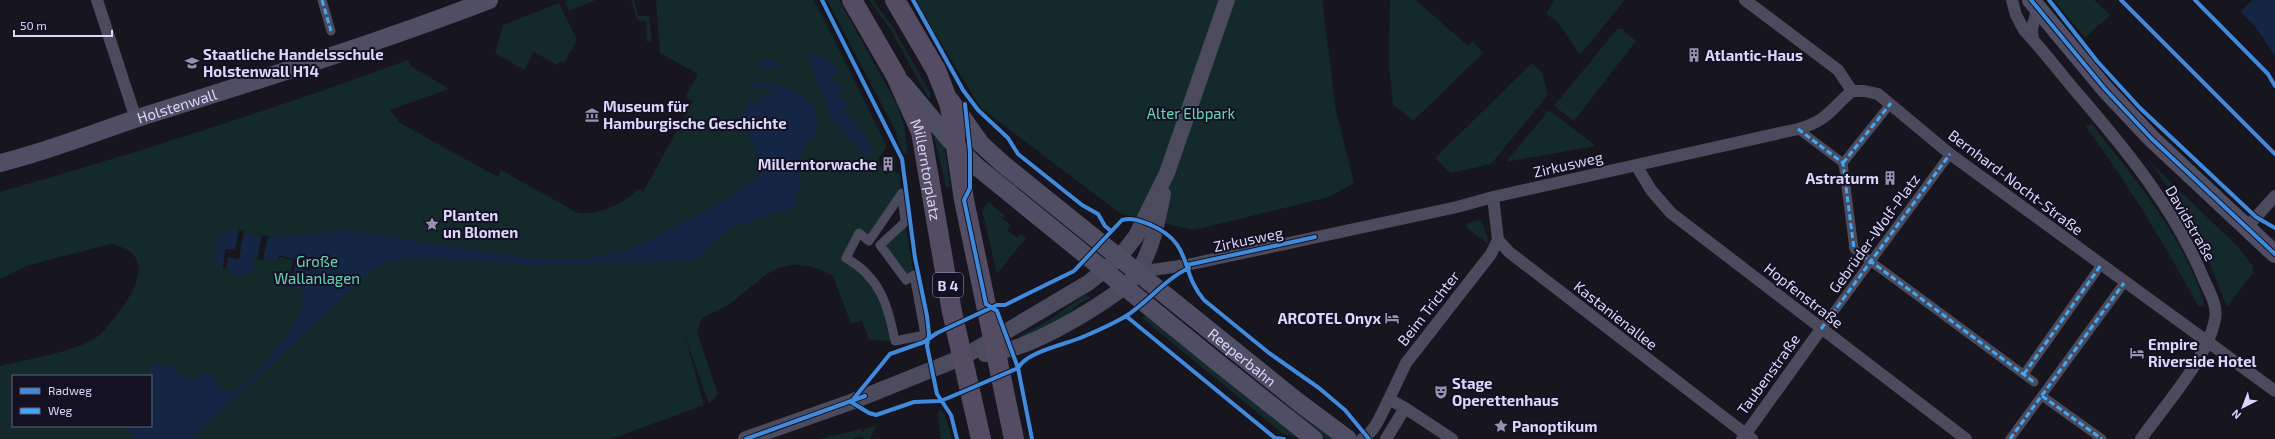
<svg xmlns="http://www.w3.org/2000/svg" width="2275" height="439" font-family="'Exo 2',sans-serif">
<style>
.green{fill:#142929;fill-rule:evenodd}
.water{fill:#152644}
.pier{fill:#17151e}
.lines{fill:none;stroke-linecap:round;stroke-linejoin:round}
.pedestrian{stroke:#4c4b5e;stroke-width:9}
.minor{stroke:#4c4b5e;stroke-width:12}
.tertiary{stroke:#4c4b5e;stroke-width:16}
.secondary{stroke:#504e64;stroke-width:18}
.primary{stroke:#544c62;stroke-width:20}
.quiet{stroke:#3fa9f5;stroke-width:3;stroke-dasharray:6 3;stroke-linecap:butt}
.cycleway-casing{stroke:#141122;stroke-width:6}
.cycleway{stroke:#408adc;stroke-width:4}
.labels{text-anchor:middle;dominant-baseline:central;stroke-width:4;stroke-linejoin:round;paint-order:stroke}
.shield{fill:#141122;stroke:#9f9bba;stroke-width:1}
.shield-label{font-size:14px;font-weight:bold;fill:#dbd6fb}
.poi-label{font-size:15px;font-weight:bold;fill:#dbd6fb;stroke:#141122;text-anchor:start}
.street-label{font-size:15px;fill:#dbd6fb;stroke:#141122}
.park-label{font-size:15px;fill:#6ad3bb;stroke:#141122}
</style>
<rect width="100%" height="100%" fill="#17151e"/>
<!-- green -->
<path class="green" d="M567,0h29l-27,11 -4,-10z
M631,0h3l4,16h11l3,26h-5l-1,-20 -9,-2z
M656,0h157l7,11 67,136 -9,12 7,16 8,-4 6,3 3,19 -33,48 -10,-7 -13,24 26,19 23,64 -26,-1 -7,-20 -11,4 -18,-48c-52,-27 -66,0 -105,29 -6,4 -22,10 -25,13 -3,3 -4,9 -6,14l21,62 -9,10 -24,-68 19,69 -93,34h-611v-73c31,-8 66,-12 94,-27 10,-6 16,-16 23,-25 19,-24 40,-60 -6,-70l-82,21 -29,14v-87c137,-39 274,-83 408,-132l3,6 38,23 -59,21 10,13 98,54 3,-7 75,42c17,6 53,-10 61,-23l6,3 50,-91 -8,-4 13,-23 -38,-21zM13,376h138v50h-138z
M827,0h12l58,104 8,25 2,25 -4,-1 -8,-23z
M869,0h4l21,29 37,65 -2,5 -39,-70z
M914,0h408l14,111 18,72 -25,14 -135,33 -73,-16 -140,-106z
M1390,0h26l52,46 5,-5 10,12 -70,68 -20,-17 -4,-35z
M1554,0h71l-45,55 -23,-34 -11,-7z
M2054,0h40l16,15 -25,23z
M559,3l18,37 -13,23 -4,-2 -3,4 -23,-13 -10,18 -29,-17 8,-28z
M1617,29h5l14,12 -62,80 -20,-15z
M1532,63l10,10 6,22 -57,69 -41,9 -15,-15z
M1549,110l47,36 -90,16z
M2091,123c44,56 94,114 114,183h-7c-34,-63 -70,-122 -112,-179z
M937,136l8,12 5,39h-4l-12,-49z
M2149,161l90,87 14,18v7l-26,34 -21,-52 -36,-65z
M989,202l16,14 -2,3 8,6 -4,5 10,8 4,-4 5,4 -29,36 -15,-64z
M1481,220l6,15 1,9 -21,-16v-5z
M905,222l9,53 -8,5 -26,-35z
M1086,294l5,4 -10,5 -20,16 -39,20 -1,-4 28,-15z
M1146,314l156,125 -20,-6 -140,-115z
M940,409l5,6 7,24h-11l-3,-24z
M1293,409l42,30h-9l-35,-28z
M877,425l-7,14h-6l-3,-3 -9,3h-33l43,-10v3l3,-1 -1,-2z"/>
<!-- water -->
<path class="water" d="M2230,0h45v56l-18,-27z
M807,52c9,4 28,8 30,19l-7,8 12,7 -4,9 10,8 -4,8 21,23 9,21 -11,2 -1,-8 -7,1v-9h-7l-1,-8 -6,1 -2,-9 -5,1z
M775,59l7,10 -24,-2v-6z
M754,82l17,1 -1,6 -19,-2z
M772,83c16,5 39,11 44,31 2,7 0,17 0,25l-10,2 -10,28 5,8 -5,28 -3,3 -63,20 -36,33 -67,3 -94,1 -119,-7 -29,5 -12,7 -26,24 -156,145h-56l-9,-13h25v-50h-3l2,-13 28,5 -1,7 20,4 2,-7 16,4 1,5 5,8 12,3c14,-6 61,-62 66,-77 3,-8 3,-17 4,-25l-16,-3 3,-13h3l2,-11 3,1v5l13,2 2,-12 -13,-3 -1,5 -20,-6 -1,6 -22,-5 -4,18 -7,-1 -4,5 -7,-2 -4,-6 -16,-9 5,-27 16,-3 33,7 76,-8 194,29h44l42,-8 31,-14 66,-35 39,-27 2,-9 -21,-51 7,-9 -2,-4 3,-2 4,5 9,-10 2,2 8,-7z"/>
<!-- pier -->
<path class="pier" d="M2228,0h24l-13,13z
M239,230h5l-5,29 -11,-2 -2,12 -3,-1 2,-19 10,1z
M262,235l6,1 -5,24 -6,-1z
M279,255l20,6 1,-5 13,2 -2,13 -14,-3 1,-4 -3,-1 -2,11 -5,-1 3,-1 2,-12 -13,-3 -3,6z"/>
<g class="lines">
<!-- pedestrian -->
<path class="pedestrian" d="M322,0l9,31
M1798,129l45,34 11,86 180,133
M1843,163l48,-60
M902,193l3,29 -25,23 26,35 8,-5 11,60 -30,6c-7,-36 -15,-64 -49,-83l13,-25 10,8z
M1821,329l129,-175
M2024,374l77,-109
M2042,396l60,43
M2010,439l114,-156"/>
<!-- minor -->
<path class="minor" d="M97,0l39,119
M1745,0l93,70 14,21
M2012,0l4,15 8,15c19,20 36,43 55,65 49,57 97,116 126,187 5,11 13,25 10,37 -7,39 -51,87 -74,120
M2033,40l-1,-12 6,-20
M1852,91h12l14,3 72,60 325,237
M1636,165l15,25 20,23 295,226
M1493,197l5,43 11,12 243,187
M2246,228l29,-32
M1138,272l49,-7 270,-58 36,-10 305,-68c29,-8 32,-19 54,-38
M1389,399l17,-36 85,-109 7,-14
M1405,408l47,31
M1362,439c14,-8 20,-27 27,-40l16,9 -19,31
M1742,439l79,-110"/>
<!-- tertiary -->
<path class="tertiary" d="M985,354c12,-2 24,-4 35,-8 28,-10 102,-50 118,-74 14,-22 20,-52 25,-78
M746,439l105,-37 112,-45 125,-74 31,-25 17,-22 31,-63 60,-173"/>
<!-- secondary -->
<g class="secondary">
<path d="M2031,0l74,89 47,50 123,115"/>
<path d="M903,84l46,55 27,27 241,196 97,77"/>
<path id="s1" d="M950,100l31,44 22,20 294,237 51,38"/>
<path id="s2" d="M0,163c50,-12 98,-32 147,-48 115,-36 230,-72 342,-115"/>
</g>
<!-- primary -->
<g class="primary">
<path id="s3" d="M852,0l44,76 25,56 31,180 29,127"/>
<path d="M895,0l41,70 14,36 14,94 50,239"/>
</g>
<!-- quiet -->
<path class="quiet" d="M322,0l9,31
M1798,129l45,34 11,86 180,133
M1843,163l48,-60
M1821,329l129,-175
M2024,374l77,-109
M2042,396l60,43
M2010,439l114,-156"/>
<defs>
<path id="cycleway" d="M822,0l80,159 13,99 12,58 2,18 -2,12 10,48 14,21 6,24
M913,0l50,90 15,20 30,28 10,16 64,51 16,9 7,12 6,5
M2031,0l74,89 47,50 123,115
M2049,0l48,61 43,47 116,109 19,11
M2121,0l154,154
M2195,0l73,74 7,12
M965,104l5,48v36l-6,12 22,104 11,7 21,57 14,71
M1187,265l128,-28
M1126,316l149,122 9,1
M851,402l39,-48 34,-12 13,-9 60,-28h8l69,-34 48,-51c11,-3 18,1 29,5 43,19 28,46 53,75l65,53 50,35 26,22 24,29
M851,402l18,11 7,2 38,-13 26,-1 8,-3 70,-30c9,-17 50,-24 67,-32 14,-6 28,-12 41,-20 22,-14 39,-37 63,-48
M746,439l119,-43"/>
</defs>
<!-- cycleway casing -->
<use href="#cycleway" class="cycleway-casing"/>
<!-- cycleway -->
<use href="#cycleway" class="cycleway"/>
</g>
<!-- icons -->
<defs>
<symbol id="building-bare" viewBox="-9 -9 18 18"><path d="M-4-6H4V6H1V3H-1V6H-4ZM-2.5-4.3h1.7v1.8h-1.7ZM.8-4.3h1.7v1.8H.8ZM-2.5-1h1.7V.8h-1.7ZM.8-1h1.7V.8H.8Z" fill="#9692ae" stroke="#141122" stroke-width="2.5" paint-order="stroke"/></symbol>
<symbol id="school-bare" viewBox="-9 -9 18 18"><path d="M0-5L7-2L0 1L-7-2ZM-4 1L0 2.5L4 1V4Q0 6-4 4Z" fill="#9692ae" stroke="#141122" stroke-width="2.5" paint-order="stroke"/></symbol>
<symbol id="museum-bare" viewBox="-9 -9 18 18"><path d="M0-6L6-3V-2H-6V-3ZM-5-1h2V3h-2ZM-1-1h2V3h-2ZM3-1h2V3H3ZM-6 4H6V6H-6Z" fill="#9692ae" stroke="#141122" stroke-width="2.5" paint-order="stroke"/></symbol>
<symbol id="sight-bare" viewBox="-9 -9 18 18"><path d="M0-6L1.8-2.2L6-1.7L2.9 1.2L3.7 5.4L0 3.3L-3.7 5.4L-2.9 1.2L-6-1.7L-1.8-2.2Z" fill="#9692ae" stroke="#141122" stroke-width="2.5" paint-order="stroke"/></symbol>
<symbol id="hotel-bare" viewBox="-9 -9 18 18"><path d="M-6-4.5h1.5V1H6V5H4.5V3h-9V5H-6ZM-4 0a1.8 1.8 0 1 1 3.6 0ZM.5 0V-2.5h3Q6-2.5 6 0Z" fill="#9692ae" stroke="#141122" stroke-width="2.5" paint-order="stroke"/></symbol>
<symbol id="theatre-bare" viewBox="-9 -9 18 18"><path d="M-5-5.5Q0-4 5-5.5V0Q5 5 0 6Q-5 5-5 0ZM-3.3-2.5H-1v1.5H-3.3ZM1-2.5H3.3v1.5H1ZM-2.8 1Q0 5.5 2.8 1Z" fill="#9692ae" stroke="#141122" stroke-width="2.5" paint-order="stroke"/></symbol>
</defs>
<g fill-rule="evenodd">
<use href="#building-bare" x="1684" y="45" width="20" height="20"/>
<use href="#school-bare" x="182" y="53" width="20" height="20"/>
<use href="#museum-bare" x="582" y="105" width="20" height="20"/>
<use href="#building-bare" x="878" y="154" width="20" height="20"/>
<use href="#building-bare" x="1880" y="168" width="20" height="20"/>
<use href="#sight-bare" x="422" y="214" width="20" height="20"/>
<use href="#hotel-bare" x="1382" y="308" width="20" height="20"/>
<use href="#hotel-bare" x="2127" y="343" width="20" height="20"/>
<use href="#theatre-bare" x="1431" y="382" width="20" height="20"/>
<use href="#sight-bare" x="1491" y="416" width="20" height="20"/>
</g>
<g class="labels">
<!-- shield labels -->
<rect class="shield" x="933" y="273" width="30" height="24" rx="3"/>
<g class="shield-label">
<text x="948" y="285">B 4</text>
</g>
<!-- poi labels -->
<g class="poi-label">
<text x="203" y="54">Staatliche Handelsschule<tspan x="203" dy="17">Holstenwall H14</tspan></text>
<text x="1705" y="55">Atlantic-Haus</text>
<text x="603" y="106">Museum für<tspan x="603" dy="17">Hamburgische Geschichte</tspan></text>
<text x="877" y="164" text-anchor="end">Millerntorwache</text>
<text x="1879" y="178" text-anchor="end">Astraturm</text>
<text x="443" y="215">Planten<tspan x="443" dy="17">un Blomen</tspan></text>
<text x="1381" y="318" text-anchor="end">ARCOTEL Onyx</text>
<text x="2148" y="344">Empire<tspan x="2148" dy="17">Riverside Hotel</tspan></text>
<text x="1452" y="383">Stage<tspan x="1452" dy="17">Operettenhaus</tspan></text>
<text x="1512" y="426">Panoptikum</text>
</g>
<!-- street labels -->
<g class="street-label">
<text stroke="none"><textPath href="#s2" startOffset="186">Holstenwall</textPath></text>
<text transform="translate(1568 164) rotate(-13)">Zirkusweg</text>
<text stroke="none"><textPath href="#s3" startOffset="187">Millerntorplatz</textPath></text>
<text transform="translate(2016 182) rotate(37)">Bernhard-Nocht-Straße</text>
<text transform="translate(2191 223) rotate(60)">Davidstraße</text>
<text transform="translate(1874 233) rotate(-54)">Gebrüder-Wolf-Platz</text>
<text transform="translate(1248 239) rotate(-12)">Zirkusweg</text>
<text transform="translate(1804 295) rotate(38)">Hopfenstraße</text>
<text transform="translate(1428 308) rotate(-52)">Beim Trichter</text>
<text transform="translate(1616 315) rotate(38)">Kastanienallee</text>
<text stroke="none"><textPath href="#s1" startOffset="391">Reeperbahn</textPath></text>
<text transform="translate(1768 374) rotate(-54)">Taubenstraße</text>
</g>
<!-- park labels -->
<g class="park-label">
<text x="1191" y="113">Alter Elbpark</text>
<text x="317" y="261">Große<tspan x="317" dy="17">Wallanlagen</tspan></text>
</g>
</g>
<!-- legend -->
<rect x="12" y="375" width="140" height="52" fill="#141122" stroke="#646079"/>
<rect x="20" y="388" width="20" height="6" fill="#408adc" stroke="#646079"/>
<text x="48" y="395" font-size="12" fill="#dbd6fb">Radweg</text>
<rect x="20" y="408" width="20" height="6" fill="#3fa9f5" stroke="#646079"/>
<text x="48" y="415" font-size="12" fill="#dbd6fb">Weg</text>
<!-- north arrow -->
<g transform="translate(2243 407) rotate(222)" stroke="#141122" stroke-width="3" paint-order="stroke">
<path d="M0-3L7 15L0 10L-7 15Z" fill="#dbd6fb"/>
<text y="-6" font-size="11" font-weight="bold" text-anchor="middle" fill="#dbd6fb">N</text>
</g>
<!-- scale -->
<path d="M14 30v6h98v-6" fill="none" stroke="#dbd6fb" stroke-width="2"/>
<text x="20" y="30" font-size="12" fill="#dbd6fb" stroke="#141122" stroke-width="3" paint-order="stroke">50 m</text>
</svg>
